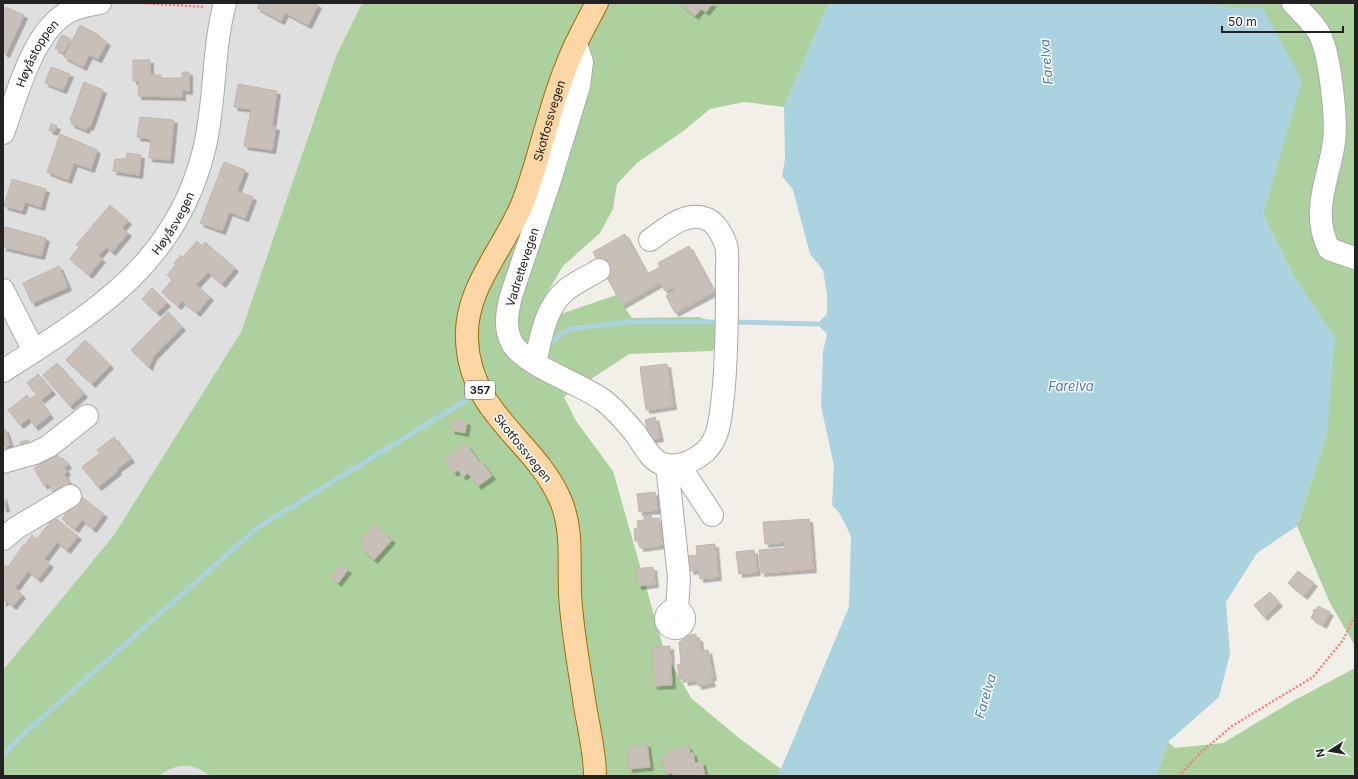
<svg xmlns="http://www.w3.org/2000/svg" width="1358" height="779" font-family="Inter,sans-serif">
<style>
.residential{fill:#e0dfdf}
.forest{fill:#add19e}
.water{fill:#aad3df}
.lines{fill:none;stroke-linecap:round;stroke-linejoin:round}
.stream{stroke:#aad3df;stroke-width:5}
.building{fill:#c7bfb8;stroke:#c4b6ab;filter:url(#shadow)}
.minor-casing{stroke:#a9a9a9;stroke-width:24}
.major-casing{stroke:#a06b00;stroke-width:24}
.path{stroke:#fa8072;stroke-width:2.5;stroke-dasharray:2 2;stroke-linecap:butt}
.minor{stroke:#fff;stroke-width:22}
.major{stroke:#fcd6a4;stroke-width:22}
.labels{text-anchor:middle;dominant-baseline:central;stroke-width:3;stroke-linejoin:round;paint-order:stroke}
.shield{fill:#fff;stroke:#646464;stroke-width:1}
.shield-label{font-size:11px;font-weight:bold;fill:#222}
.street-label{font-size:12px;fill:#222;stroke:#fff}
.water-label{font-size:13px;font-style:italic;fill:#4a7aab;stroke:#fff}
</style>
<defs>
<filter id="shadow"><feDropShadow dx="3.5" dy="3.5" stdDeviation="0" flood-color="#0004"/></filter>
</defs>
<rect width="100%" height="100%" fill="#f2efe9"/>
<!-- residential -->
<path class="residential" d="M3,3h359l-26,53 -95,276 -127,203 -111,135z
M192,765l18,11h-51l11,-8z"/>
<!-- forest -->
<path class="forest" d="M362,3h467l-45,104 -40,-5 -34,7 -28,23 -45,31 -20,21 -4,25 -13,24 -37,33 -26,44 15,7 64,-22 16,23 67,-1 23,8 -9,26 -84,3 -65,43 12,24 37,50 51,179 27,48 48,40 42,31 -3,7h-568c-18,-14 -33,-13 -51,0h-156v-106l111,-135 127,-203 95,-276z
M1209,3h146v643l-25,-43 -33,-77 30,-93 -35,-160 -29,-58 17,-63 -17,-144h-35z
M1355,668v108h-199l12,-34 7,6 48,-5 70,-42z"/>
<!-- water -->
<path class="water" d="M829,3h380l19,5h35l39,73 -39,134 29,58 43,65 -8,95 -30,93 -40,27 -31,49 4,52 -11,43 -51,45 -12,34h-378l71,-169 2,-71 -11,-22 -8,-9 2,-39 -13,-60 2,-54 4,-18 -10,-10 10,-10v-20l-4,-24 -13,-16 -17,-64 -11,-14 3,-17 -1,-52z"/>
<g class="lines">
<!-- stream -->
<path class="stream" d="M732,322l85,2
M546,346l23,-17 59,-7h94
M3,755l25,-25 229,-202 211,-129"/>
</g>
<!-- building -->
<path class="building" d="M260,3h54l4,2 -10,20 -23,-12 -4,8 -24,-13z
M679,3h34l-7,9 -5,-3 -6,7z
M6,7l18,8 -18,39 -3,-2v-39z
M80,25l19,10 -1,2 9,5 -9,17 -9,-4 -6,12 -19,-10z
M62,35l9,4 -8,14 -8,-5z
M133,60h17v15h11v3h21v-6h7v19l-7,-1v7l-44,-1 1,-15h-6z
M51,67l19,7 -7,16 -18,-7z
M84,82l19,8 -13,37 -3,-1 -1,4 -15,-6 1,-3 -2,-1z
M238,84l39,7 -5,35 4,1 -4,23 -28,-4 7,-37 -17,-2z
M140,117l34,3 -4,40 -21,-2 2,-19 -14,-2z
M51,124l6,2 -3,6 -5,-2z
M60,134l37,16 -6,19 -17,-6 -6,17 -21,-8z
M127,153l14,2 -2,20 -26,-4 2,-12h11z
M224,162l21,8 -8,21 16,6 -8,21 -16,-6 -7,19 -22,-8z
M12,179l34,10 -5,18 -16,-5 -3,9 -18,-5z
M110,205l18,16 -6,7 6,5 -16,19 -6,-5 -8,9 4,3 -13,16 -19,-16 9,-12 -3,-2z
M5,227l41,11 -5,18 -38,-9z
M625,234l22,40 13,-7 -2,-4 31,-17 25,46 -39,21 -9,-17 9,-5 -2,-4 -8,4 -5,-8 -38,22 -29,-53z
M197,241l5,5 3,-4 30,26 -13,16 -14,-12 -12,13 14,12 -13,16 -15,-12 -4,5 -16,-14 10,-12 -5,-5 9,-10 -2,-2 7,-8 2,2z
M59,266l9,21 -36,16 -9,-20z
M152,288l15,15 -10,10 -15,-14z
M168,312l14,15 -29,30 -4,10 -18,-17z
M85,340l25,25 -18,19 -26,-24z
M57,363l27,31 -14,12 -27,-31z
M667,364l6,42 -27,4 -6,-43z
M38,374l14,17 -11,9 -14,-17z
M27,395l3,4 5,-4 15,20 -15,12 -6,-9 -9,7 -12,-15z
M655,417l5,21 -11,2 -4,-20z
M453,419l14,3 -2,11 -14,-3z
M3,429h2l5,16 -7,2z
M114,437l17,22 -14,10 1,2 -20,16 -16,-20 18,-14 -3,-3z
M28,440l2,6 -8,3 -2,-7z
M466,444l13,18 2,-1 11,15 -14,10 -10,-13 -5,4 -5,-7 -4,3 -10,-13z
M57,454l3,5 3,-1 5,7 -4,2 3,5 -3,2 5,9 -16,9 -5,-9 -4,3 -10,-18z
M655,492l2,18 -18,2 -2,-18z
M79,495l25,19 -11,15 -11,-9 -7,9 -13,-10z
M3,496l3,12 -3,1z
M651,515l1,4 7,-1 3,27 -22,3 -1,-7h-4l-1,-12 4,-1 -1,-7 7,-1v-4z
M54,517l24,19 -11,14 -10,-8 -12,16 -19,-14 6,-9 5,4z
M809,519l4,50 -52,4 -2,-23 27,-2 -1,-6 -20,2 -2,-22z
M374,524l18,16 -18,20 -13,-12 3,-4 -4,-4z
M24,544l26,20 -12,15 -10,-8 -12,16 -13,-11v-7l3,-4 2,2z
M715,544l3,33 -18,2 -1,-9 -9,1 -2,-15 9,-1 -1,-9z
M754,550l3,22 -18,2 -3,-22z
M341,565l7,5 -10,13 -7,-6z
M653,567l2,17 -17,2 -2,-17z
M1298,571l16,12 -10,13 -16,-13z
M3,577l19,18 -9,11 -8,-6 -2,3z
M1270,592l9,11 -15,14 -10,-12z
M1318,606l12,6 -7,13 -12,-7 3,-6 -1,-1 1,-2 2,1z
M696,634v4h3l2,14 7,-2 5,27h-3l2,6 -14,3 -1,-6 -12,2 -1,-4 -4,1 -3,-14 4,-1 -2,-22 3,-1 -1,-4z
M670,646l2,39 -18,1 -2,-39z
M647,744l3,23 -21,2 -2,-22z
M685,746l4,1 1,6h3l2,10 7,-1 3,14h-32l-1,-3 -6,2 -4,-16 6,-2 -1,-6z"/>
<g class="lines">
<defs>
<g id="minor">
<path d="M1293,3c8,9 20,19 26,30 11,20 18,86 15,109 -5,37 -24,69 -5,107l26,9"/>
<path d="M576,44l6,18 -3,24 -29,94 -39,116c-4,16 -7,32 1,47 13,23 68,40 91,57 12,9 22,21 32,33 7,9 14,25 25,30 14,6 31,0 42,-9 7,-4 11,-12 14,-19 5,-12 5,-26 7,-39 4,-38 4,-76 4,-115 -1,-10 2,-25 -1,-36 -3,-9 -10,-22 -19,-26 -20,-9 -42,10 -57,21"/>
<path id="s1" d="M3,133c14,-37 28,-97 62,-119 9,-7 24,-9 35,-11"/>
<path d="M3,290l31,61"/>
<path d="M535,363c6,-25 10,-56 31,-73 10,-8 22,-13 33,-20"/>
<path id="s2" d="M3,371c92,-59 173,-107 201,-221 12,-48 8,-99 21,-147"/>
<path d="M3,462l32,-9 14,-7 38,-30"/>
<path d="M667,465l12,113 -2,32"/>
<path d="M679,465l33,50"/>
<path d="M3,539l13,-11 54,-32"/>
<circle cx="675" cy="619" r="9"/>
</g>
<g id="major">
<path id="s3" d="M595,776c0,-23 -6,-47 -10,-70 -5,-33 -11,-66 -14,-99 -4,-35 4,-75 -11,-108 -26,-59 -90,-85 -93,-159 -3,-52 38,-92 56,-138 17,-44 25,-91 43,-135 8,-22 20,-43 31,-64"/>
</g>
</defs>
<!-- minor casing -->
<use href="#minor" class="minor-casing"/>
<!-- major casing -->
<use href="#major" class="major-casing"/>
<!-- path -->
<path class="path" d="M141,3l64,4
M1179,776l19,-21 34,-29 81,-49 30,-37 12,-24"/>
<!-- minor -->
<use href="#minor" class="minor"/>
<!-- major -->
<use href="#major" class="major"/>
</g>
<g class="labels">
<!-- shield labels -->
<rect class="shield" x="465" y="381" width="30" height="18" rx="3"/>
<g class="shield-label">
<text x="480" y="390">357</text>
</g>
<!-- street labels -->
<g class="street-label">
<text stroke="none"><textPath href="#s1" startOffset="87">Høyåstoppen</textPath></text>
<text stroke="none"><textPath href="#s3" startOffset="704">Skotfossvegen</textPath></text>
<text stroke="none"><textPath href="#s2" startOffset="228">Høyåsvegen</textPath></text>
<text transform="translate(522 267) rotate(-72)">Vadrettevegen</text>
<text transform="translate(523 448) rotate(51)">Skotfossvegen</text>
</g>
<!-- water labels -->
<g class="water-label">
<text transform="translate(1046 62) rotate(-95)">Farelva</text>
<text x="1071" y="386">Farelva</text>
<text transform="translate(985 696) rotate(-74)">Farelva</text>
</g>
</g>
<!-- border -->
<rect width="1358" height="779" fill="none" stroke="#222222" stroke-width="8"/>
<!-- north arrow -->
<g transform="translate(1330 751) rotate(258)" stroke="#ffffff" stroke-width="3" paint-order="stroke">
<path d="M0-3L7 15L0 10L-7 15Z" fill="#222222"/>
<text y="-6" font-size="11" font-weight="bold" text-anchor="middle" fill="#222222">N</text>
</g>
<!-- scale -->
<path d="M1222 26v6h121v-6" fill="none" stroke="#222222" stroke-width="2"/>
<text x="1228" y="26" font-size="12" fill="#222222" stroke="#ffffff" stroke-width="3" paint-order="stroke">50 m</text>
</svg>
